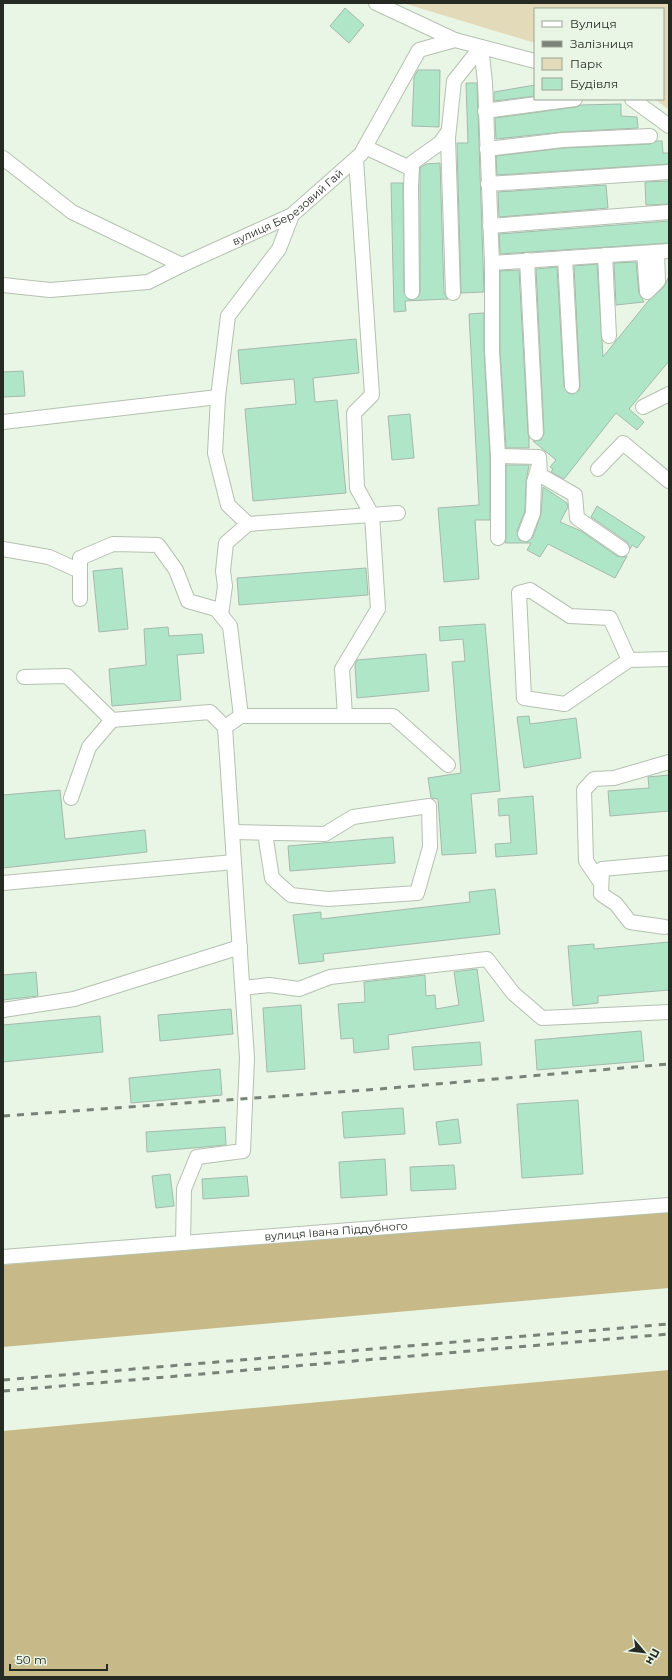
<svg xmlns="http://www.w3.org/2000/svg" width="672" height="1680" font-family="Montserrat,sans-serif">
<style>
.green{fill:#e3dab9}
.forest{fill:#c7ba88}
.building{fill:#b0e6c8;stroke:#a5b9ad}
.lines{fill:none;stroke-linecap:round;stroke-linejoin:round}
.minor-casing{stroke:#b4c1b0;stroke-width:16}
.minor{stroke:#fff;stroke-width:14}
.rail{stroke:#798277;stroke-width:3;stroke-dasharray:7 7;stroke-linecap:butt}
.labels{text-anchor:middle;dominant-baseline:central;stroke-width:3.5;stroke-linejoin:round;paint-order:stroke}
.street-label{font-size:11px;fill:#252a23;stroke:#e9f6e5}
</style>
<rect width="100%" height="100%" fill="#e9f6e5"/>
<!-- green -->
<path class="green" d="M403,3h266v107l-14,-11h8v-90h-128v34z"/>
<!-- forest -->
<path class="forest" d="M669,1208v80l-666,59v-82z
M669,1370v307h-666v-246z"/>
<!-- building -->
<path class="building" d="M345,8l19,17 -15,18 -19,-17z
M418,70h22l-1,57 -27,-1 2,-49z
M466,83h11l7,209 -23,1 -4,-150h11z
M535,85v11l-41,5v-9z
M621,104v12l16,1 1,11 -76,4 -66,7 -1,-21 81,-11 5,-2z
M656,141h6l1,12h6v11l-172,11 -1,-19 68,-8 86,-4z
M440,163l4,130 4,6 -43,2 1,10 -12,1 -3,-129h12l1,109 4,7 4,1 7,-4 1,-4v-124l6,-4z
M669,181v23l-23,1 -1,-23z
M606,185l2,23 -109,9 -1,-25z
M669,221v22l-169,11 -1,-20z
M636,262l3,31 5,9 -28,3 -2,-42z
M597,264l6,93 46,-57 15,-13 5,-11v85l-40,48 15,13 -7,8 -21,-17 -52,66 -13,-7 2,-3 -3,-2 6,-7 -23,-19 8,-1 3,-7 -8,-164 21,-2 7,119 4,7 5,1 6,-4 1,-4 -6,-120z
M519,270l9,163 1,5v10h-23l-6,-98v-79z
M484,313v37l6,106v64h-15l4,59 -35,3 -6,-74 41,-3 -10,-191z
M356,339l3,34 -46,5 2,24 22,-2 9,93 -93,8 -8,-92 51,-5 -2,-25 -53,5 -3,-34z
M23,371l2,25 -22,1v-25z
M410,414l4,44 -22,2 -4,-44z
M506,465h23l-3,17 -1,29 -8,20 2,9 8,2 6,-5 8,-23 2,-27 24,16 1,4 -8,15 21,9 36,25 5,1 5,-1 -12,22 -67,-34 -8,13 -13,-7 4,-7h-26l1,-5z
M597,506l48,31 -8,11 -5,-3 -2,4 -3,-7 -36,-25z
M122,568l6,61 -29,3 -6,-61z
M366,568l2,27 -129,10 -2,-27z
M485,624l15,167 -29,3 5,59 -34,2 -4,-56 -7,-1 -3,-20 33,-5 -9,-111 13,-1 -2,-22 -23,2 -1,-14z
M168,627l1,9 33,-2 2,19 -27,2 4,45 -69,6 -3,-37 37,-4 -2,-36z
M426,654l3,37 -72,7 -2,-33 2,-5z
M529,716l1,8 46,-6 5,40 -57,10 -7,-51z
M669,775v36l-59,5 -2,-25 41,-3 -1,-11z
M60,790l5,49 80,-9 2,22 -144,16v-73z
M533,796l4,58 -41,3 -1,-13 16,-1 -2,-28 -10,1 -1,-17z
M393,837l2,26 -105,8 -2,-25z
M495,889l5,45 -177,20 1,7 -25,3 -6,-49 28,-3v7l149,-17 -1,-10z
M669,942v48l-71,6v7l-25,3 -5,-60 26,-2v5z
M477,969l7,52 -96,14 1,14 -35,4 -1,-15 -12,1 -3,-35 27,-2 -1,-20 61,-7 1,21 9,-1 1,14 23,-4 -5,-33z
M36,972l2,24 -35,4v-25z
M301,1005l4,64 -38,3 -4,-64z
M231,1009l2,25 -73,7 -2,-26z
M100,1016l3,36 -100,10v-37z
M641,1031l3,30 -107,9 -2,-30z
M480,1042l2,23 -68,5 -2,-23z
M220,1069l2,26 -91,8 -2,-25z
M578,1100l5,74 -61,4 -5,-74z
M403,1108l2,26 -61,4 -2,-26z
M458,1119l3,24 -22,2 -3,-23z
M225,1127l1,18 -79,7 -1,-20z
M385,1159l2,36 -46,3 -2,-36z
M454,1165l2,24 -45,2 -1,-24z
M170,1174l4,32 -18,2 -4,-32z
M247,1176l2,20 -46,3 -1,-20z"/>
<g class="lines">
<defs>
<g id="minor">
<path d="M376,3l79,37"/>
<path d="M481,47l4,35 7,181v87l6,106v82"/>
<path d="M632,99l37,27"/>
<path d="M485,111l90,-12"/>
<path d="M365,147l47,22"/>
<path d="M487,149l76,-9 87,-4"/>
<path id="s1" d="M3,158l69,54 110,53 110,-50 69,-61 58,-104 36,-10 80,21"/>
<path d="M488,184l181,-12"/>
<path d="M292,215l-13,34 -51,67 -10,81 -3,56 13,52 20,19 150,-11"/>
<path d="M490,226l179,-14"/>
<path d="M644,253l3,39 11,-11 -1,-29"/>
<path d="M605,255l4,81"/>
<path d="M565,258l7,128"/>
<path d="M527,260l9,173"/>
<path d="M492,263l177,-12"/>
<path d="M3,285l47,5 98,-8 34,-17"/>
<path d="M412,292l-1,-105 1,-24 28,-20 8,-11"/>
<path d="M453,293l-5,-155 6,-57 27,-34"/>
<path d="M643,407l26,-13"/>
<path d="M3,422l215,-25"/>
<path d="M498,456l41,1 1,18 35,20 2,23 45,31"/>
<path d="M598,469l25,-26 46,38"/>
<path d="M525,534l8,-21 1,-31 5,-17"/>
<path d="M3,549l46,8 31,14"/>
<path d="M80,599v-41l33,-14 45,1 18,25 12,31 28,8 14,17 11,90"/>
<path d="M221,615l4,-29 -2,-15 3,-28 22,-19"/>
<path d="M629,660l-19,-42 -40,-2 -40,-26 -11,3 5,105 41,6 64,-44 40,-1"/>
<path d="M24,677l43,-1 45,44"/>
<path d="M345,716l-3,-47 36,-60 -6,-94 -15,-27 -3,-75 18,-18 -16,-236"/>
<path d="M71,798l18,-51 23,-27 98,-8 15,15"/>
<path d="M232,832l93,2 28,-17 76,-11 1,41 -13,46 -89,6 -37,-4 -19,-17 -7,-45"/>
<path d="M3,883l231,-21"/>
<path d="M601,883l-15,-22 -2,-71 10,-11 20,-1 55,-16"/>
<path d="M665,927l-35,-5 -14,-18 -15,-10 1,-25 67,-6"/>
<path d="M243,988l26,-3 30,4 31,-12 157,-18 26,34 29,25 127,-6"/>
<path d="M3,1010l71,-11 166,-52"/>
<path d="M183,1243l1,-54 13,-32 46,-6 4,-93 -22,-331 16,-11h152l55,49"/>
<path id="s2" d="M3,1257l666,-52"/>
</g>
</defs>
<!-- minor casing -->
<use href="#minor" class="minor-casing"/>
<!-- minor -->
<use href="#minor" class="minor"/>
<!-- rail -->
<path class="rail" d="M3,1116l376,-27 290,-25
M3,1380l666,-56
M3,1391l666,-57"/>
</g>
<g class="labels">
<!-- street labels -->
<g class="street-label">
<text stroke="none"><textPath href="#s1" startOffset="331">вулиця Березовий Гай</textPath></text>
<text stroke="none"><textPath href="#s2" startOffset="334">вулиця Івана Піддубного</textPath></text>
</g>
</g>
<!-- border -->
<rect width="672" height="1680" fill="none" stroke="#252a23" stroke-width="8"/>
<!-- legend -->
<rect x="534" y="8" width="130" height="92" fill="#e9f6e5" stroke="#9ba497"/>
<rect x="542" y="21" width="20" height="6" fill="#ffffff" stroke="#9ba497"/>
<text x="570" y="28" font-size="12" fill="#252a23">Вулиця</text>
<rect x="542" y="41" width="20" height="6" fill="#798277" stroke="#9ba497"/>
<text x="570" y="48" font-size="12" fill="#252a23">Залізниця</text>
<rect x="542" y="58" width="20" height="12" fill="#e3dab9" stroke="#9ba497"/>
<text x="570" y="68" font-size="12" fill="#252a23">Парк</text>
<rect x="542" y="78" width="20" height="12" fill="#b0e6c8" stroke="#9ba497"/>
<text x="570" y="88" font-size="12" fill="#252a23">Будівля</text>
<!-- north arrow -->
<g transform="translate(644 1652) rotate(118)" stroke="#e9f6e5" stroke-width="3" paint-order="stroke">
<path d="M0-3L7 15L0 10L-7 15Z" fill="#252a23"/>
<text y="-6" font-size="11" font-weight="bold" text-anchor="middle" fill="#252a23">Пн</text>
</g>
<!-- scale -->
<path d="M10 1664v6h97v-6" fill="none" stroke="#252a23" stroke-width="2"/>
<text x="16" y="1664" font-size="12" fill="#252a23" stroke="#e9f6e5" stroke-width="3" paint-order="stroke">50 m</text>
</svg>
